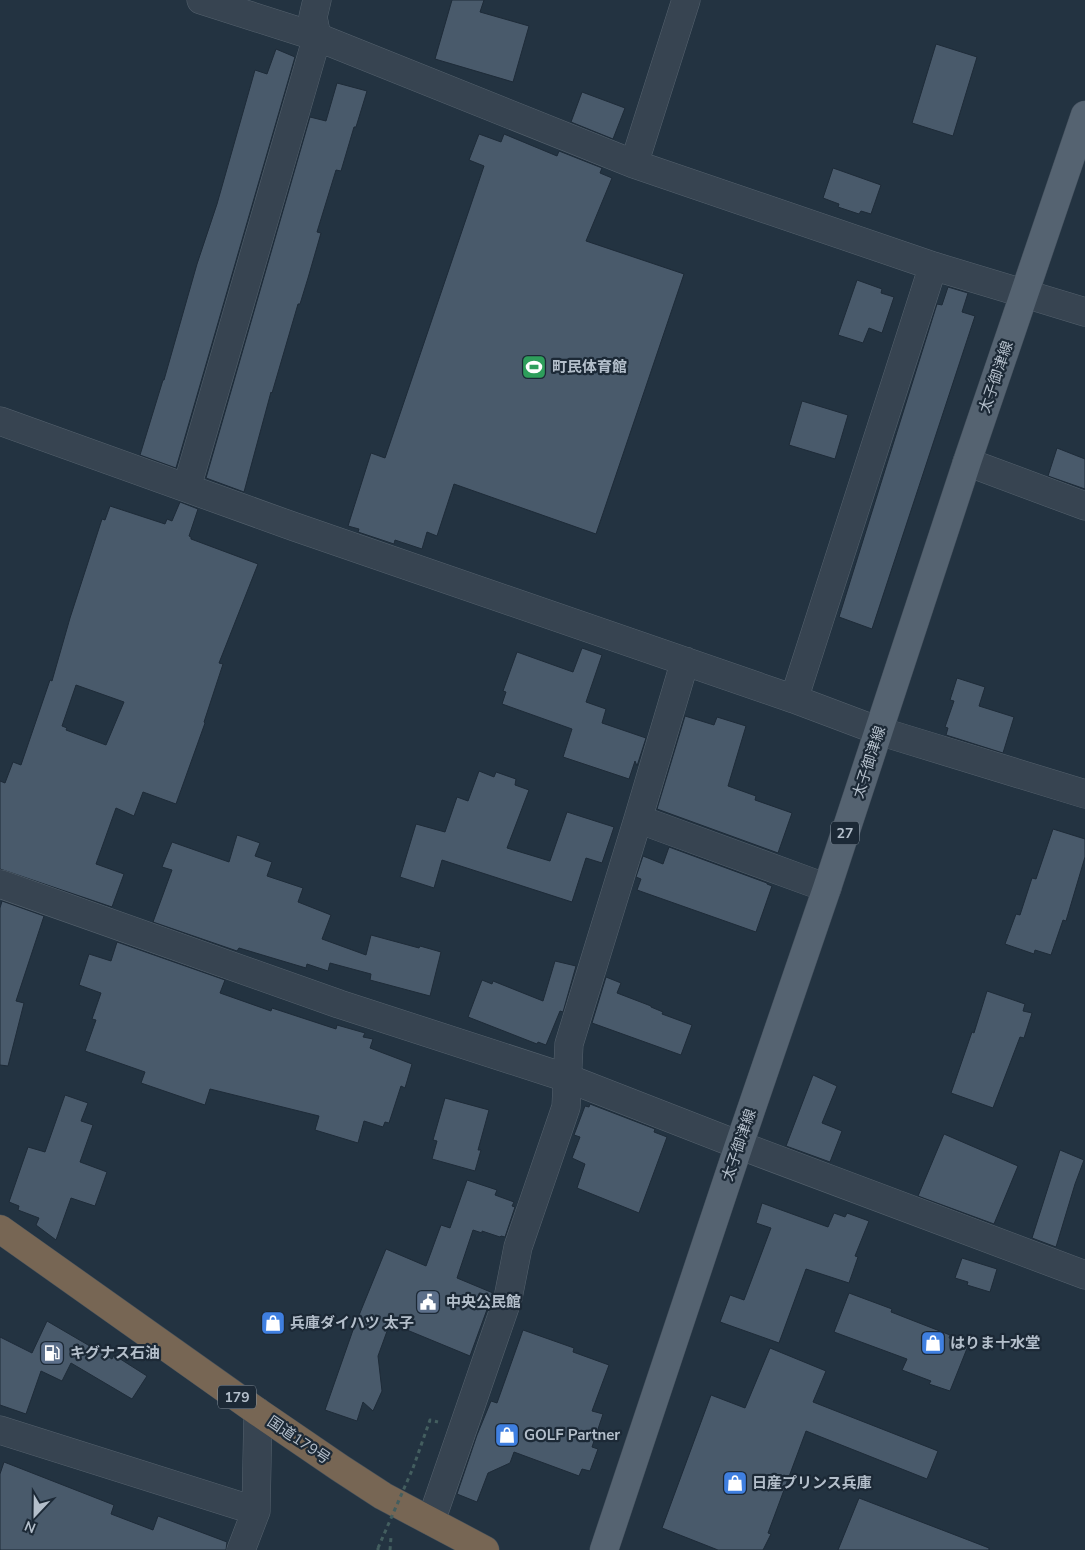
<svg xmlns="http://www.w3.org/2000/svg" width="1085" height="1550" font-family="'Nunito Sans','Noto Sans JP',sans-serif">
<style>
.building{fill:#495a6b;stroke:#1e2b38;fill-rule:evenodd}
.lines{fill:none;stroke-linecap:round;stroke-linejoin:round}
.minor-casing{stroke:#55626e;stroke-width:29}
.major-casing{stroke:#44505d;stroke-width:29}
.highway-casing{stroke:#424f5b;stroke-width:29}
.path{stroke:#435e5f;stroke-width:3;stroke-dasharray:4 4;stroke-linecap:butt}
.minor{stroke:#374451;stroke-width:28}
.major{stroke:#556371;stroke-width:28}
.highway{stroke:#776654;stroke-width:28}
.path-bridge{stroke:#435e5f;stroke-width:3;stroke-dasharray:4 4;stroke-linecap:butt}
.labels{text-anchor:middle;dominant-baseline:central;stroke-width:4.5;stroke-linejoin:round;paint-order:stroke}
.shield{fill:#1c2936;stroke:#86929e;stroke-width:1}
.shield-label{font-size:14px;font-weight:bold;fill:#b4bfcb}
.poi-label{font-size:15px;font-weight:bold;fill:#b4bfcb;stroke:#1c2936;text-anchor:start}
.street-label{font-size:15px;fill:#b4bfcb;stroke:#1c2936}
</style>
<rect width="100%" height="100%" fill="#233341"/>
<!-- building -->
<path class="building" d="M452,0h32l-4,12 49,14 -16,56 -78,-23z
M936,44l41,13 -24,79 -41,-13z
M276,49l19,8 -119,411 -36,-13 23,-75h1l33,-116 20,-60 38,-134 12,4z
M337,83l30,8 -11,36h-2l-13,44 -5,-1 -19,62 4,1 -13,45 -8,26h-2l-26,89 -1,-1 -27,100 -38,-14 104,-361 16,4z
M582,92l43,16 -12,31 -42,-17z
M479,134l22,8 3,-8 53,22 2,-5 43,17 -2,5 12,5 -26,63 98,33 -88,260 -142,-50 -17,52 -10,-4 -5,17 -27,-9 -1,4 -36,-12 1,-3 -11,-3 23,-73 14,5 99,-292 -15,-6z
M833,168l48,17 -10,29 -10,-3 -2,3 -21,-7 1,-3 -16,-6z
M857,280l25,9 -1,4 13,4 -12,36 -13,-5 -6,15 -25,-8z
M948,287l20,6 -6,19 13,4 -103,313 -33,-12 98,-313 5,1z
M802,401l46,14 -13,44 -46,-14z
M1057,448l28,11v30l-37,-13z
M180,502l18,7 -9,27 2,1v2l67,25 -39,99 4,1 -19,58 1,1 -29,81 -33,-12 -9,24 -18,-8 -20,56 28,10 -12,33 -112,-38v-88l5,2 8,-21 8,3 29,-85 2,1 18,-63 32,-99 3,1 5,-14 55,18 2,-5 5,2zM76,685l48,17 -18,43 -40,-15 1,-2 -5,-2z
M582,648l20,7 -16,47 20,7 -4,14 44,15 -9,28 -2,-5 -6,18 -66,-22 9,-28 -70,-25 4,-12 -3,-1 14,-39 56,20z
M957,678l28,9 -6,19 35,11 -11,36 -57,-18 2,-7 -3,-1 9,-26 -4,-1z
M685,716l29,9 3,-8 29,9 -18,60 28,10 -1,4 37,13 -14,40 -121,-44z
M479,771l15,6 2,-5 20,7 -1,6 14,5 -22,58 43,13 17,-49 47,15 -12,36 -16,-5 -14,44 -130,-42 -8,28 -34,-11 16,-53 29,8 12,-35 11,4z
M1053,829l32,10v18l-19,64 -3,-1 -12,35 -16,-5 -1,4 -29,-10 11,-30 4,1 12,-37 4,1z
M237,835l23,8 -5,13 17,6 -5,14 36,12 -5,14 33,13 -9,24 44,16 5,-20 48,13 1,-2 21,6 -11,44 -60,-16 1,-6 -41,-11 -2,8 -21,-7 -1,4 -67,-20 -2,3 -84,-29 19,-52 -10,-3 10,-25 57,20z
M669,847l98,36v1l5,2 -16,46 -119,-42 4,-11 -5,-2 7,-21 20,8z
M2,901l42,15 -28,85 8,2 -16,63 -8,-1v-157z
M117,942l108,38 -5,13 51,18 1,-3 64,21 1,-4 28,8 -2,4 10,2 -3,9 42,16 -7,24 -4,-2 -12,37 -4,-1 -2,5 -19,-6 -6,22 -43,-13 4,-14 -109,-27 -5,16 -64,-22 4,-11 -60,-21 11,-31 -4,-1 9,-26 -22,-8 10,-31 22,7z
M555,961l21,5 -13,46 -3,-1 -14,34 -8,-3 -1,2 -69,-27 14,-37 10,4 1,-3 50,20z
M606,977l15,6 -4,10 34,13v1l12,5 -1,2 30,11 -11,30 -89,-32z
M987,991l38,13 -2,7 9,2 -8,25 -4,-1 -27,71 -42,-15 21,-61 2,1z
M813,1075l24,11 -15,37 20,8 -12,31 -44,-16z
M65,1095l23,8 -7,18 12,4 -13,37 27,10 -12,34 -24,-8 -15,42 -20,-15 3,-7 -21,-8 1,-4 -10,-4 19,-55 17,5z
M445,1098l44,12 -11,40h3l-6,21 -43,-12 5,-18 -4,-1z
M590,1104l65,25 -1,3 13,5 -28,76 -62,-25 8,-24 -13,-6 8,-21 -6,-2 11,-29 4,1z
M944,1134l74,32 -24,58 -76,-28z
M1060,1150l24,10 -9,24 -19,63 -24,-9z
M467,1180l30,10 -2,5 19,7 -2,4 3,1 -10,30 -4,-1 -1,1 -18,-6v2l-9,-3 -16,48 36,15 -23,63 -80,-33 -12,33 4,35 -9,20 -10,-9 -6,19 -32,-11 28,-80 33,-81 40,17 15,-41 9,3z
M762,1203l66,24 6,-14 11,4 2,-4 22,8 -14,35 3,1 -9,26 -43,-14 -27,74 -59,-21 10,-27 14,5 27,-72 -15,-5z
M962,1258l35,11 -7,23 -23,-7 1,-3 -13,-4z
M849,1293l43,16 -1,3 59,23 -1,3 19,8 -18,45 -21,-7 2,-3 -29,-11 5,-11 -73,-27z
M47,1321l65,38 2,-4 33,21 -15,23 -61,-36 -9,18 -21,-10 -15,43 -26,-9v-68l32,16z
M523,1330l51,18 -1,4 36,13 -17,46 11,3 -11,33 6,2 -8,22 -8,-2 -3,7 -65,-24 -4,11 -22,10 -11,29 -20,-8 20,-59 14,-34 6,2z
M770,1348l56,23 -13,31 125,49 -11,28 -121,-48 -38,102 3,1 -8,16h-45l-56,-22 49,-133 34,13z
M4,1462l110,43 -3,9 42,16 5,-14 69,26 -1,8h-226v-76z
M859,1498l130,50v2h-151z"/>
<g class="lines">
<defs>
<path id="minor" d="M201,0l116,37 317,127 299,102 152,46
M634,164l52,-164
M0,421l295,106 499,172 85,32 206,63
M967,462l118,44
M187,487l130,-450 -4,-20 4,-17
M794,699l139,-433
M638,819l189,69
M0,884l339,120 228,74 172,67 346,130
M0,1430l256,81 2,-99
M431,1521l77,-223 10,-51 48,-140 3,-63 69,-225 47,-158
M241,1550l15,-39"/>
<path id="major" d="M604,1550l135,-405 88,-257 140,-426 118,-347"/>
<path id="highway" d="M0,1229l258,183 82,56 43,28 102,54"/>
</defs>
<!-- minor casing -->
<use href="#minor" class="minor-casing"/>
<!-- major casing -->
<use href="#major" class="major-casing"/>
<!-- highway casing -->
<use href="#highway" class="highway-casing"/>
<!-- path -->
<path class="path" d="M413,1468l17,-48 8,2
M378,1550v-2
M390,1550l1,-13"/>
<!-- minor -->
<use href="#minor" class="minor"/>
<!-- major -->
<use href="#major" class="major"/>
<!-- highway -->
<use href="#highway" class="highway"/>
<!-- path-bridge -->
<path class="path-bridge" d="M378,1548l35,-80"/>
</g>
<!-- icons -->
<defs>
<symbol id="stadium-square" viewBox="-11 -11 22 22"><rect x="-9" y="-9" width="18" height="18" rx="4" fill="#2e9e5b" stroke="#1c2936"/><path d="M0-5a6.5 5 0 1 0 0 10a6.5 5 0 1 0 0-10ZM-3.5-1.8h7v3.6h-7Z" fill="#fff"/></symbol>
<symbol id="civic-square" viewBox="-11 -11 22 22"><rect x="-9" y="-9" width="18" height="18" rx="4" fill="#5c6f8a" stroke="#1c2936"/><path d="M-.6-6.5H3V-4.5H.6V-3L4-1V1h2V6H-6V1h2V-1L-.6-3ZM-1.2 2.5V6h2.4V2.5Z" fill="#fff"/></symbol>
<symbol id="shop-square" viewBox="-11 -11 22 22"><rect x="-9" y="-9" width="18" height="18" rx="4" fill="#3f7fe0" stroke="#1c2936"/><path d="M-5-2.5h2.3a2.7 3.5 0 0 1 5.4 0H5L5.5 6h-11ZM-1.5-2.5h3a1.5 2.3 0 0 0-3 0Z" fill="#fff"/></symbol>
<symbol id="fuel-square" viewBox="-11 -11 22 22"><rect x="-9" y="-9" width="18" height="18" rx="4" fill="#5c6f8a" stroke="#1c2936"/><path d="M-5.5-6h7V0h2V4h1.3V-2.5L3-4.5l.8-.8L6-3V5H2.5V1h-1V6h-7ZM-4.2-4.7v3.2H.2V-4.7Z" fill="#fff"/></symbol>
</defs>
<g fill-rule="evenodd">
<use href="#stadium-square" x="520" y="353" width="28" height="28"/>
<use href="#civic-square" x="414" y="1288" width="28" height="28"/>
<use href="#shop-square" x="259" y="1309" width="28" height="28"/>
<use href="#shop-square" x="919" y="1329" width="28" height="28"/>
<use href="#fuel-square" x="38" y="1339" width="28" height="28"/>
<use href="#shop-square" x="493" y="1421" width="28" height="28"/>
<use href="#shop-square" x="721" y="1469" width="28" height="28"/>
</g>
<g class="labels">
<!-- shield labels -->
<g class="shield">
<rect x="831" y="821.5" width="28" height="23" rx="4"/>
<rect x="218" y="1385.5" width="38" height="23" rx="4"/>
</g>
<g class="shield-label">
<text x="845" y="833">27</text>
<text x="237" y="1397">179</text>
</g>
<!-- poi labels -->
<g class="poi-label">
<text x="552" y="367">町民体育館</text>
<text x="446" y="1302">中央公民館</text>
<text x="290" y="1323">兵庫ダイハツ 太子</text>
<text x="950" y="1343">はりま十水堂</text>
<text x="70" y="1353">キグナス石油</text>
<text x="524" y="1435">GOLF Partner</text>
<text x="752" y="1483">日産プリンス兵庫</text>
</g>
<!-- street labels -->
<g class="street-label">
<text transform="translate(996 377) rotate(-71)">太子御津線</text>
<text transform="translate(869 762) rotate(-72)">太子御津線</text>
<text transform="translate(739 1145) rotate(-71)">太子御津線</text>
<text transform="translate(299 1440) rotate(34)">国道179号</text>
</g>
</g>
<!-- north arrow -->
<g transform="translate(35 1515) rotate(202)" stroke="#1c2936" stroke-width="4" paint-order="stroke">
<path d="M0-4L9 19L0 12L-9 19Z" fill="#b4bfcb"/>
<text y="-8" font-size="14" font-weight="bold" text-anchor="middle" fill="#b4bfcb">N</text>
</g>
</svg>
